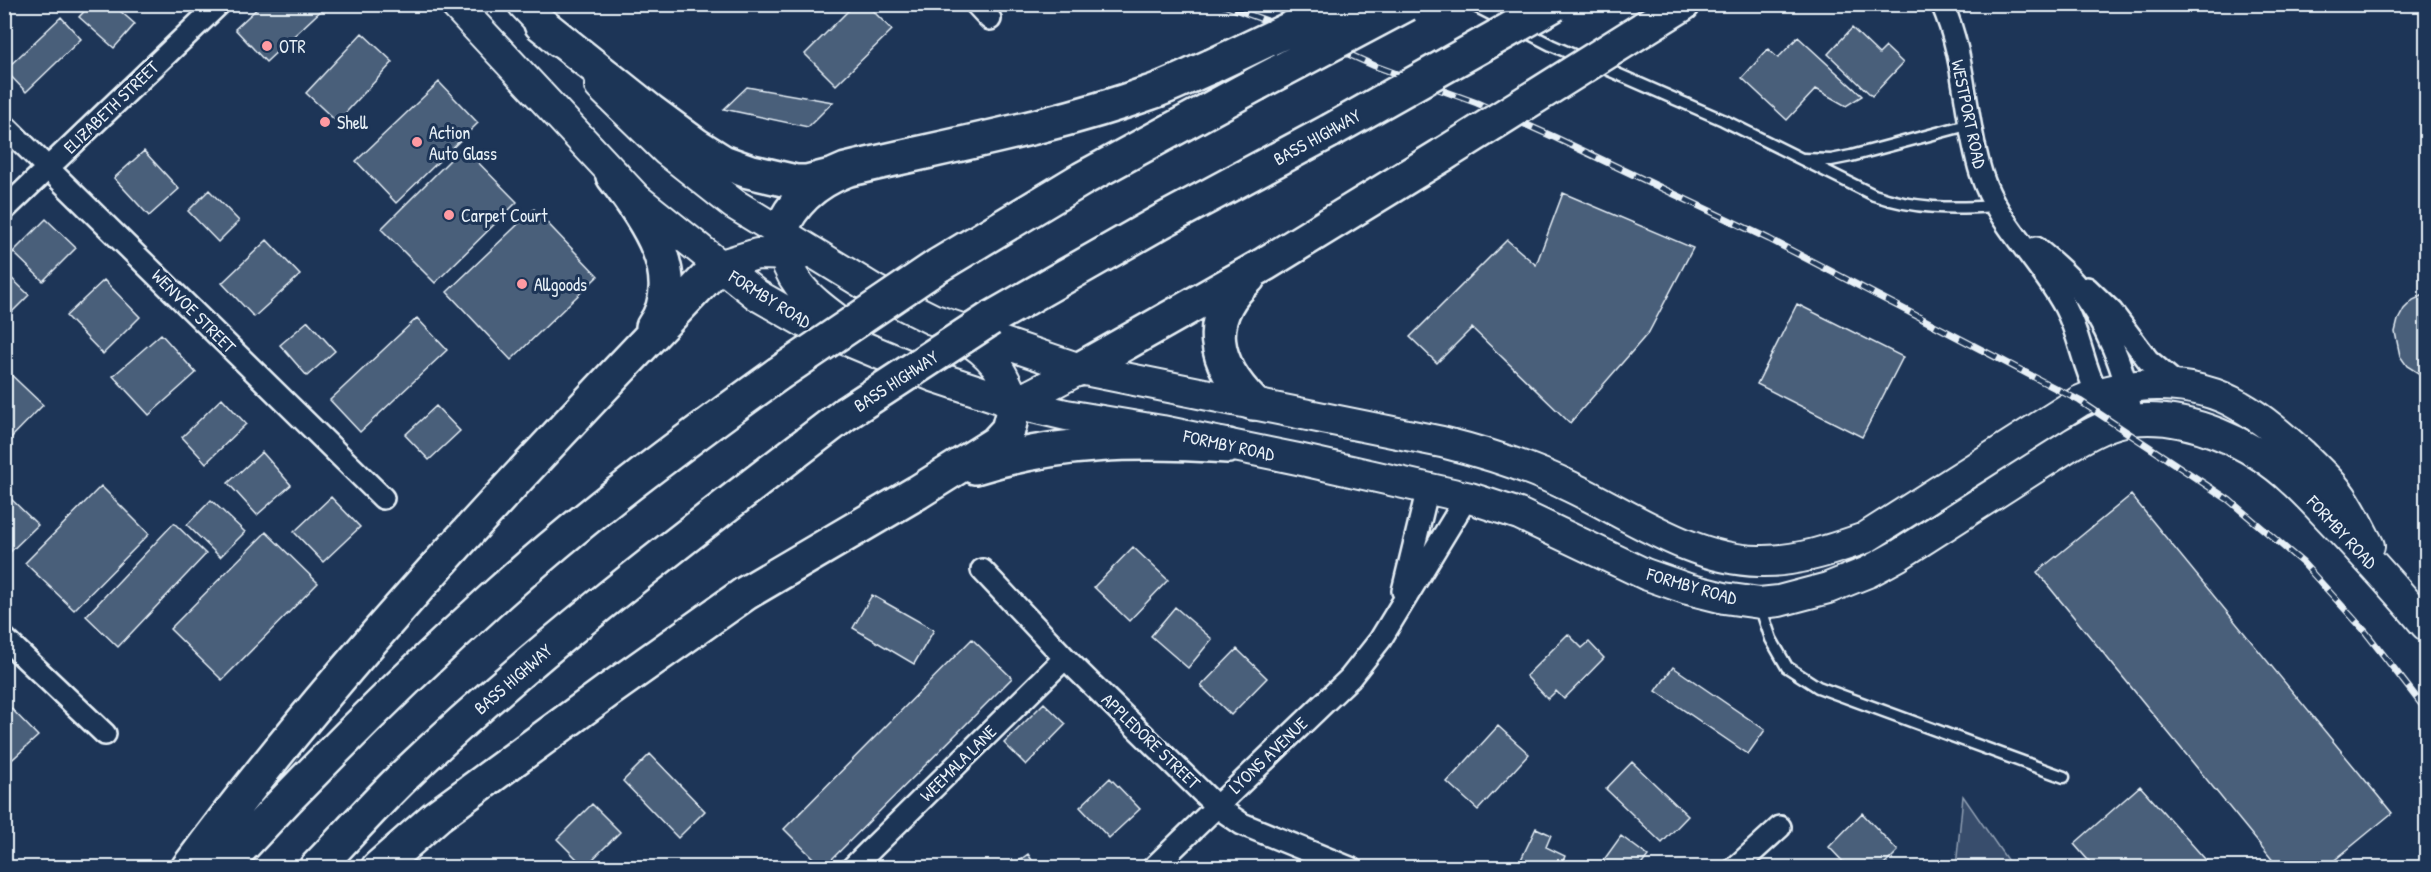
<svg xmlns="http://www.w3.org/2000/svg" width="2431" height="872" font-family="'Patrick Hand',sans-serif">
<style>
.green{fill:#374d6c;stroke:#909fb2;stroke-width:1.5}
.building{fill:#495e7a;stroke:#e8f1f8;stroke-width:1.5}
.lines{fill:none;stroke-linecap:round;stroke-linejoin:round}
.lane-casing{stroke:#e8f1f8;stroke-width:15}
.street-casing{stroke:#e8f1f8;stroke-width:26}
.secondary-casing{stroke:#e8f1f8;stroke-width:34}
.highway-casing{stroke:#e8f1f8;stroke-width:38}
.lane{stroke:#1d3557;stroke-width:10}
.street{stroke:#1d3557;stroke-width:21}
.secondary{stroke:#1d3557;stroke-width:30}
.highway{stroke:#1d3557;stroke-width:33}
.rail-casing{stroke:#e8f1f8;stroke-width:7}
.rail{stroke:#1d3557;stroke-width:4.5;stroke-dasharray:14;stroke-linecap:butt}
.highway-bridge-casing{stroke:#e8f1f8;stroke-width:38;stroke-linecap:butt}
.highway-bridge{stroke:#1d3557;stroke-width:33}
.poi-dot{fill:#ff9aa2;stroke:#1d3557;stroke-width:2}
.labels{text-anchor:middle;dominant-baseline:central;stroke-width:6;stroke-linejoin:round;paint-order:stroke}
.poi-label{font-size:18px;fill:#e8f1f8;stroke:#1d3557;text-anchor:start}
.street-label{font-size:18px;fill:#e8f1f8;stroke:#1d3557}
</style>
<rect width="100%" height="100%" fill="#1d3557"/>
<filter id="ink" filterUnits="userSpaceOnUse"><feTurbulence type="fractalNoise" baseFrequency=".0167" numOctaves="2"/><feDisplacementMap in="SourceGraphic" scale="12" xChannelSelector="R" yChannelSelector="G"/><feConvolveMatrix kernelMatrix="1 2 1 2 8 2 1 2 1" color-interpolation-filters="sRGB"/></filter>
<g filter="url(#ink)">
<!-- green -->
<path class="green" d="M1963,796l49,71h-56z"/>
<!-- building -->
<path class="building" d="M91,4h21l23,20 -21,24 -35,-31z
M262,4h66l-62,58 -31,-33z
M855,4h11l26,26 -56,55 -31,-31z
M61,17l20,22 -55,53 -21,-22z
M1852,28l27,26 7,-7 17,16 -31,33 -44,-42z
M362,33l31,29 -56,60 -31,-29z
M1798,37l64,59 -16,10 -30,-17 -29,31 -45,-42 26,-29 10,9z
M439,82l39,41 -82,80 -40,-42z
M747,87l86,15 -25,25 -84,-18z
M463,147l54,55 -82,81 -54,-54z
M144,151l35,38 -30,27 -35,-38z
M209,190l30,31 -21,21 -30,-31z
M1563,193l130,55 -44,84 -79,91 -98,-95 -35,35 -27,-26 97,-97 29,25z
M534,209l64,67 -87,84 -64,-68z
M46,219l30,29 -33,33 -30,-29z
M267,240l33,35 -46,42 -32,-34z
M4,271l25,24 -25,25z
M104,280l36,37 -37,37 -37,-38z
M2426,294v84l-19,-12 -7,-10 -5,-24 3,-12 6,-11 9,-9z
M1797,304l106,53 -41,80 -105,-53z
M417,318l30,32 -87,82 -30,-32z
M308,321l27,30 -28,25 -27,-31z
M161,334l35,39 -47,42 -36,-39z
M4,368l39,37 -39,40z
M222,398l24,26 -40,39 -24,-26z
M436,406l24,25 -31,29 -24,-25z
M262,452l29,33 -34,30 -29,-32z
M101,486l48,48 -75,76 -49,-47z
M2131,495l261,318 -67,55h-46l-242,-296z
M9,497l29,28 -34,33v-57z
M331,497l29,30 -37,35 -29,-30z
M211,500l34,32 -25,25 -33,-32z
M174,523l32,31 -88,93 -32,-31z
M266,532l52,51 -96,97 -52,-51z
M1133,547l35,33 -39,41 -35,-34z
M872,595l62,35 -20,34 -61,-36z
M1175,607l37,32 -24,29 -37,-32z
M1568,634l14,14 7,-6 15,16 -40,41 -8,-8 -8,8 -22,-23z
M972,639l40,39 -189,190 -39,-39z
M1237,649l30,29 -36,37 -30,-29z
M1673,667l92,63 -17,24 -92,-63z
M4,701l34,35 -34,31z
M1044,703l22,21 -40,41 -22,-22z
M1498,726l31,28 -51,56 -31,-28z
M650,754l55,57 -27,27 -55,-57z
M1632,762l56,54 -26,27 -56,-54z
M1110,778l30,31 -31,29 -29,-31z
M2140,786l73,82h-118l-21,-24z
M592,804l28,28 -35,35 -28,-28z
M1862,813l36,38 -17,17h-32l-20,-21z
M1536,828l15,7 -5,12 19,9 -5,12h-43z
M1621,836l27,20 -9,12h-41z
M1028,854l9,14h-28z"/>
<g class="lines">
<defs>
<path id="lane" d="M1471,4l80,41 172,75 151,75c40,14 78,14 120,11
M1804,159l27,1 20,-4 120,-32
M1760,606l11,33 16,28 31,20 246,90"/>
<path id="street" d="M976,4l14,15
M1942,4c24,53 22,114 39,169 16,51 59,87 84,134 23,44 16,82 59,115
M4,125l379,373
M4,210l215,-206
M2036,248c13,11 27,22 38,35 30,36 55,90 57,137
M2087,288l25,24 36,48 32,27
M982,570l83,88 151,148 26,18 108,44
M1403,591l25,-103
M4,638l101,96
M852,868l213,-210
M1153,868l197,-190 30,-38 87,-143
M1735,868l45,-41"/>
<path id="secondary" d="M455,4l182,195 120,96 49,28 127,53 82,27 51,12 96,16 136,28 172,39 49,16 126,60 43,15 36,9 36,5 19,-2 49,-13 40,-16 31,-17 173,-111c19,-11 37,-21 59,-24 56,-7 122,23 162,61 17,15 32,33 48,49 29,31 58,63 85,95
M523,4l36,38
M600,86l67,65 67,53 142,87 56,28 148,50 362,73c44,11 88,25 129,45 59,28 121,73 188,74 37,1 72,-11 106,-23l215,-137c48,-21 113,-23 160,5 23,13 43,31 62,48 14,14 32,30 43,48 9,14 16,29 24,44
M780,232c5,53 32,68 71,98
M718,266l39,-12 43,1
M963,337c31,18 39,34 52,66
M1015,403l65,-34"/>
<path id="highway" d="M541,24l109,87 46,34 27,17 25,9 48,11h11l24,-6
M1643,29l40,-25
M613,176c31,40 76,101 40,151
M780,232c12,-30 35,-50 66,-62 101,-24 205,-42 303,-77 21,-7 42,-18 63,-27
M939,265l143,-86 174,-95
M1248,278c-46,41 -34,86 5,125
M990,319l172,-98 168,-90
M1080,369l185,-105 179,-110
M975,467c83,-26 166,-27 253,-21
M188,868c159,-215 346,-409 530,-602
M222,868c88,-96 181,-188 277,-275 88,-79 183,-150 279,-219
M316,868c30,-31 58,-63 89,-93 137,-131 289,-245 440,-361
M378,868l59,-52 172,-126 137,-97 172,-101 78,-49 12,-13 7,-27"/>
</defs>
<!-- lane casing -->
<use href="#lane" class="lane-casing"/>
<!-- street casing -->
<use href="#street" class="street-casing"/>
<!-- secondary casing -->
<use href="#secondary" class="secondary-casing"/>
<!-- highway casing -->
<use href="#highway" class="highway-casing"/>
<!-- lane -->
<use href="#lane" class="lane"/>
<!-- street -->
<use href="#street" class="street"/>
<!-- secondary -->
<use href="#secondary" class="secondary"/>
<!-- highway -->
<use href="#highway" class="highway"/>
<defs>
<path id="rail" d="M1221,4l87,32 67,30 102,37 77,34 215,102 311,162 149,99 74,63 61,67 62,80"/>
</defs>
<!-- rail casing -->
<use href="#rail" class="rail-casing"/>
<!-- rail -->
<use href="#rail" class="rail"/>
<defs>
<path id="highway-bridge" d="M1212,66l131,-62
M1256,84l151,-80
M1330,131l225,-127
M1444,154l199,-125
M778,374l161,-109
M845,414l145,-95"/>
</defs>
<!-- highway-bridge casing -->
<use href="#highway-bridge" class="highway-bridge-casing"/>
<!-- highway-bridge -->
<use href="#highway-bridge" class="highway-bridge"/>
</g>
</g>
<!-- markers -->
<g class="poi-dot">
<circle cx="267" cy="46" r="6"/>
<circle cx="325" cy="122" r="6"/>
<circle cx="417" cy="142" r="6"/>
<circle cx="449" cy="215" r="6"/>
<circle cx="522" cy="284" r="6"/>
</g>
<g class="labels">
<!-- poi labels -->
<g class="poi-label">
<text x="279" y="46">OTR</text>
<text x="337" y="122">Shell</text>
<text x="429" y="132">Action<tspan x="429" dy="21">Auto Glass</tspan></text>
<text x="461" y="215">Carpet Court</text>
<text x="534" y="284">Allgoods</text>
</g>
<!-- street labels -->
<g class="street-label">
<text transform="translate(111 107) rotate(-44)">ELIZABETH STREET</text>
<text transform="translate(1969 114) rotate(78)">WESTPORT ROAD</text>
<text transform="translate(1317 137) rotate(-29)">BASS HIGHWAY</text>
<text transform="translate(770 299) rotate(32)">FORMBY ROAD</text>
<text transform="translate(194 311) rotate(45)">WENVOE STREET</text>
<text transform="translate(896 381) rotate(-33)">BASS HIGHWAY</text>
<text transform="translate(1229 445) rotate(12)">FORMBY ROAD</text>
<text transform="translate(2342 532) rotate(47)">FORMBY ROAD</text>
<text transform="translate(1692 586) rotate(16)">FORMBY ROAD</text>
<text transform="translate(513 679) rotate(-41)">BASS HIGHWAY</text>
<text transform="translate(1151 741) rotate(44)">APPLEDORE STREET</text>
<text transform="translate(1268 755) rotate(-44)">LYONS AVENUE</text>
<text transform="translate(958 763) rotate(-45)">WEEMALA LANE</text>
</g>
</g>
<!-- margin -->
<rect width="2431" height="872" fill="none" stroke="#1d3557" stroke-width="24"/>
<rect x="12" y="12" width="2407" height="848" fill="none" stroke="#e8f1f8" stroke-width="2" filter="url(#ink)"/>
</svg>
